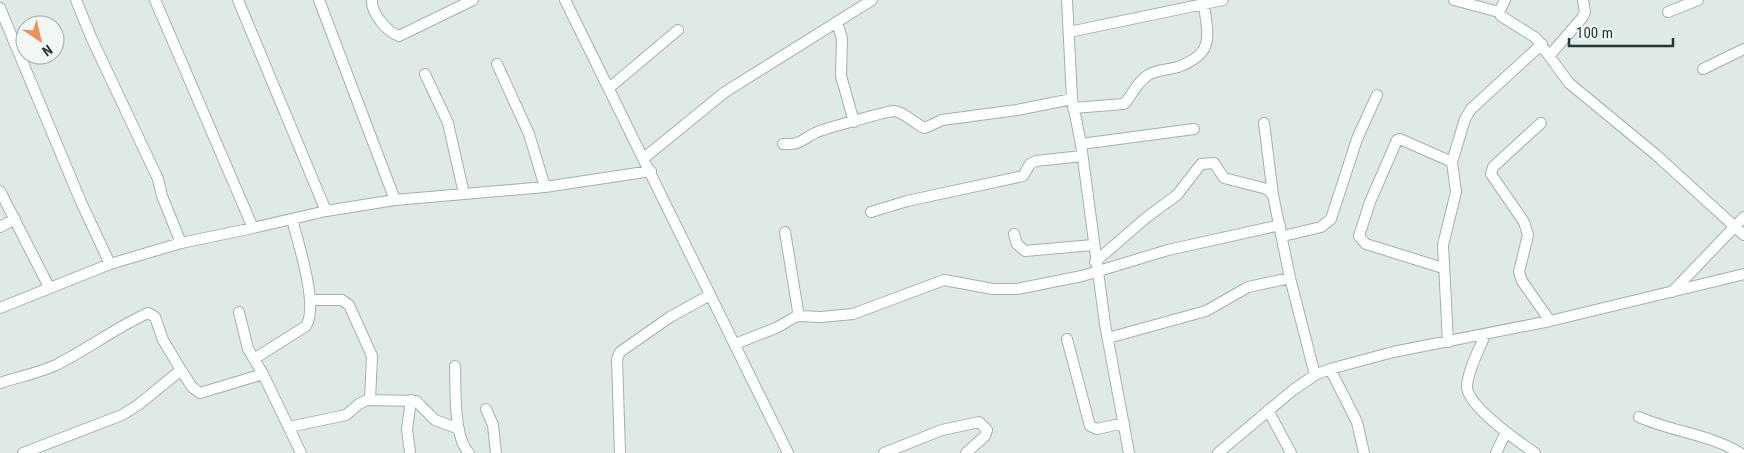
<svg xmlns="http://www.w3.org/2000/svg" width="1744" height="453" font-family="'Roboto Condensed',sans-serif">
<style>
.lines{fill:none;stroke-linecap:round;stroke-linejoin:round}
.minor-casing{stroke:#a2b1ae;stroke-width:12}
.minor{stroke:#fff;stroke-width:10}
</style>
<rect width="100%" height="100%" fill="#dfeae7"/>
<g class="lines">
<defs>
<path id="minor" d="M76,0l15,37 67,142 4,17 19,47
M155,0l98,228 73,-17 69,-11
M238,0l88,211
M319,0l76,200 150,-13 106,-16
M372,0c-1,13 15,32 27,36l74,-36
M565,0l223,453
M1067,0l5,99 9,45 24,180 24,129
M1454,0l45,12 2,4 35,22 33,45 86,71 89,81
M0,8l81,194 29,62
M1499,12l6,-12
M1668,12l30,-12
M837,22l5,17 -1,37 13,46
M1069,32l154,-32
M1550,55l32,-37 3,-6 -2,-12
M497,64l32,70 16,53
M1703,69l41,-20
M425,74l23,49 16,71
M609,88l69,-58
M1073,108l51,-4c9,-10 12,-21 24,-29 10,-6 20,-5 30,-8 37,-14 30,-30 26,-62
M1264,123l9,72 17,83 25,97
M1541,123l-48,44 -2,7 33,48 4,13 -9,37 3,9 28,40
M783,144c18,1 18,-4 32,-11 8,-4 73,-22 79,-22 11,1 20,13 31,17l17,-8 75,-10 55,-11
M1081,144l113,-15
M644,158l81,-66 147,-92
M0,191l49,96
M871,212l36,-11 116,-25 7,-12 6,-3 46,-5
M0,227l15,-8
M1014,234l3,10 8,7 68,-6
M1283,236l38,-9 10,-8 26,-80 20,-44
M1095,262l52,-45 30,-22 24,-31 13,-1 10,15 43,11 6,6
M1443,268l-77,-24 -7,-8 11,-34 27,-62 3,-1 52,23
M1672,292l72,-75
M310,300h32l7,5 23,51 -2,44
M0,308l110,-44 71,-21 72,-15
M239,312l9,37 15,25 38,79
M797,316l24,1 32,-3 91,-34 49,9h24l65,-13 86,-26 112,-25
M1485,335c-6,15 -17,35 -18,51 -1,19 52,56 68,67
M1108,338l98,-27 42,-24 42,-9
M1067,339l23,87 7,3 27,-6
M1448,342l-5,-97 13,-53 -4,-30 13,-43 6,-10 71,-65
M735,344l41,-16 21,-12 1,-5 -13,-79
M254,359l52,-33c13,-20 -8,-83 -14,-107
M455,366c1,22 -2,71 14,87
M1330,369l27,53 7,31
M181,370l11,17 8,6 63,-19
M0,383c18,-6 39,-10 56,-18 32,-16 59,-37 92,-52l7,4 8,23 18,30 -43,35 -16,10 -99,38
M486,409l7,16 3,28
M1268,410l23,43
M1639,417c34,15 70,17 101,36
M289,427l57,-12 13,-11 8,-4 49,1 19,19 24,9
M410,453l-3,-24 4,-29
M620,453l-3,-94 3,-7 50,-35 40,-22
M884,453l58,-23 37,-8 8,8 -2,6 -19,17
M1218,453l75,-63 22,-15 15,-6 63,-17 157,-31 194,-47
M1496,453l10,-21"/>
</defs>
<!-- minor casing -->
<use href="#minor" class="minor-casing"/>
<!-- minor -->
<use href="#minor" class="minor"/>
</g>
<!-- north arrow -->
<g transform="translate(40 40) rotate(145)"><circle r="24" fill="#f0f7f4" stroke="#9daba8"/>
<path d="M0-4L9 19L0 12L-9 19Z" fill="#ea945d"/>
<text y="-8" font-size="14" font-weight="bold" text-anchor="middle" fill="#213936">N</text>
</g>
<!-- scale -->
<path d="M1569 38v8h104v-8" fill="none" stroke="#213936" stroke-width="2.5"/>
<text x="1576" y="38" font-size="15" fill="#213936" stroke="#f0f7f4" stroke-width="4" paint-order="stroke">100 m</text>
</svg>
